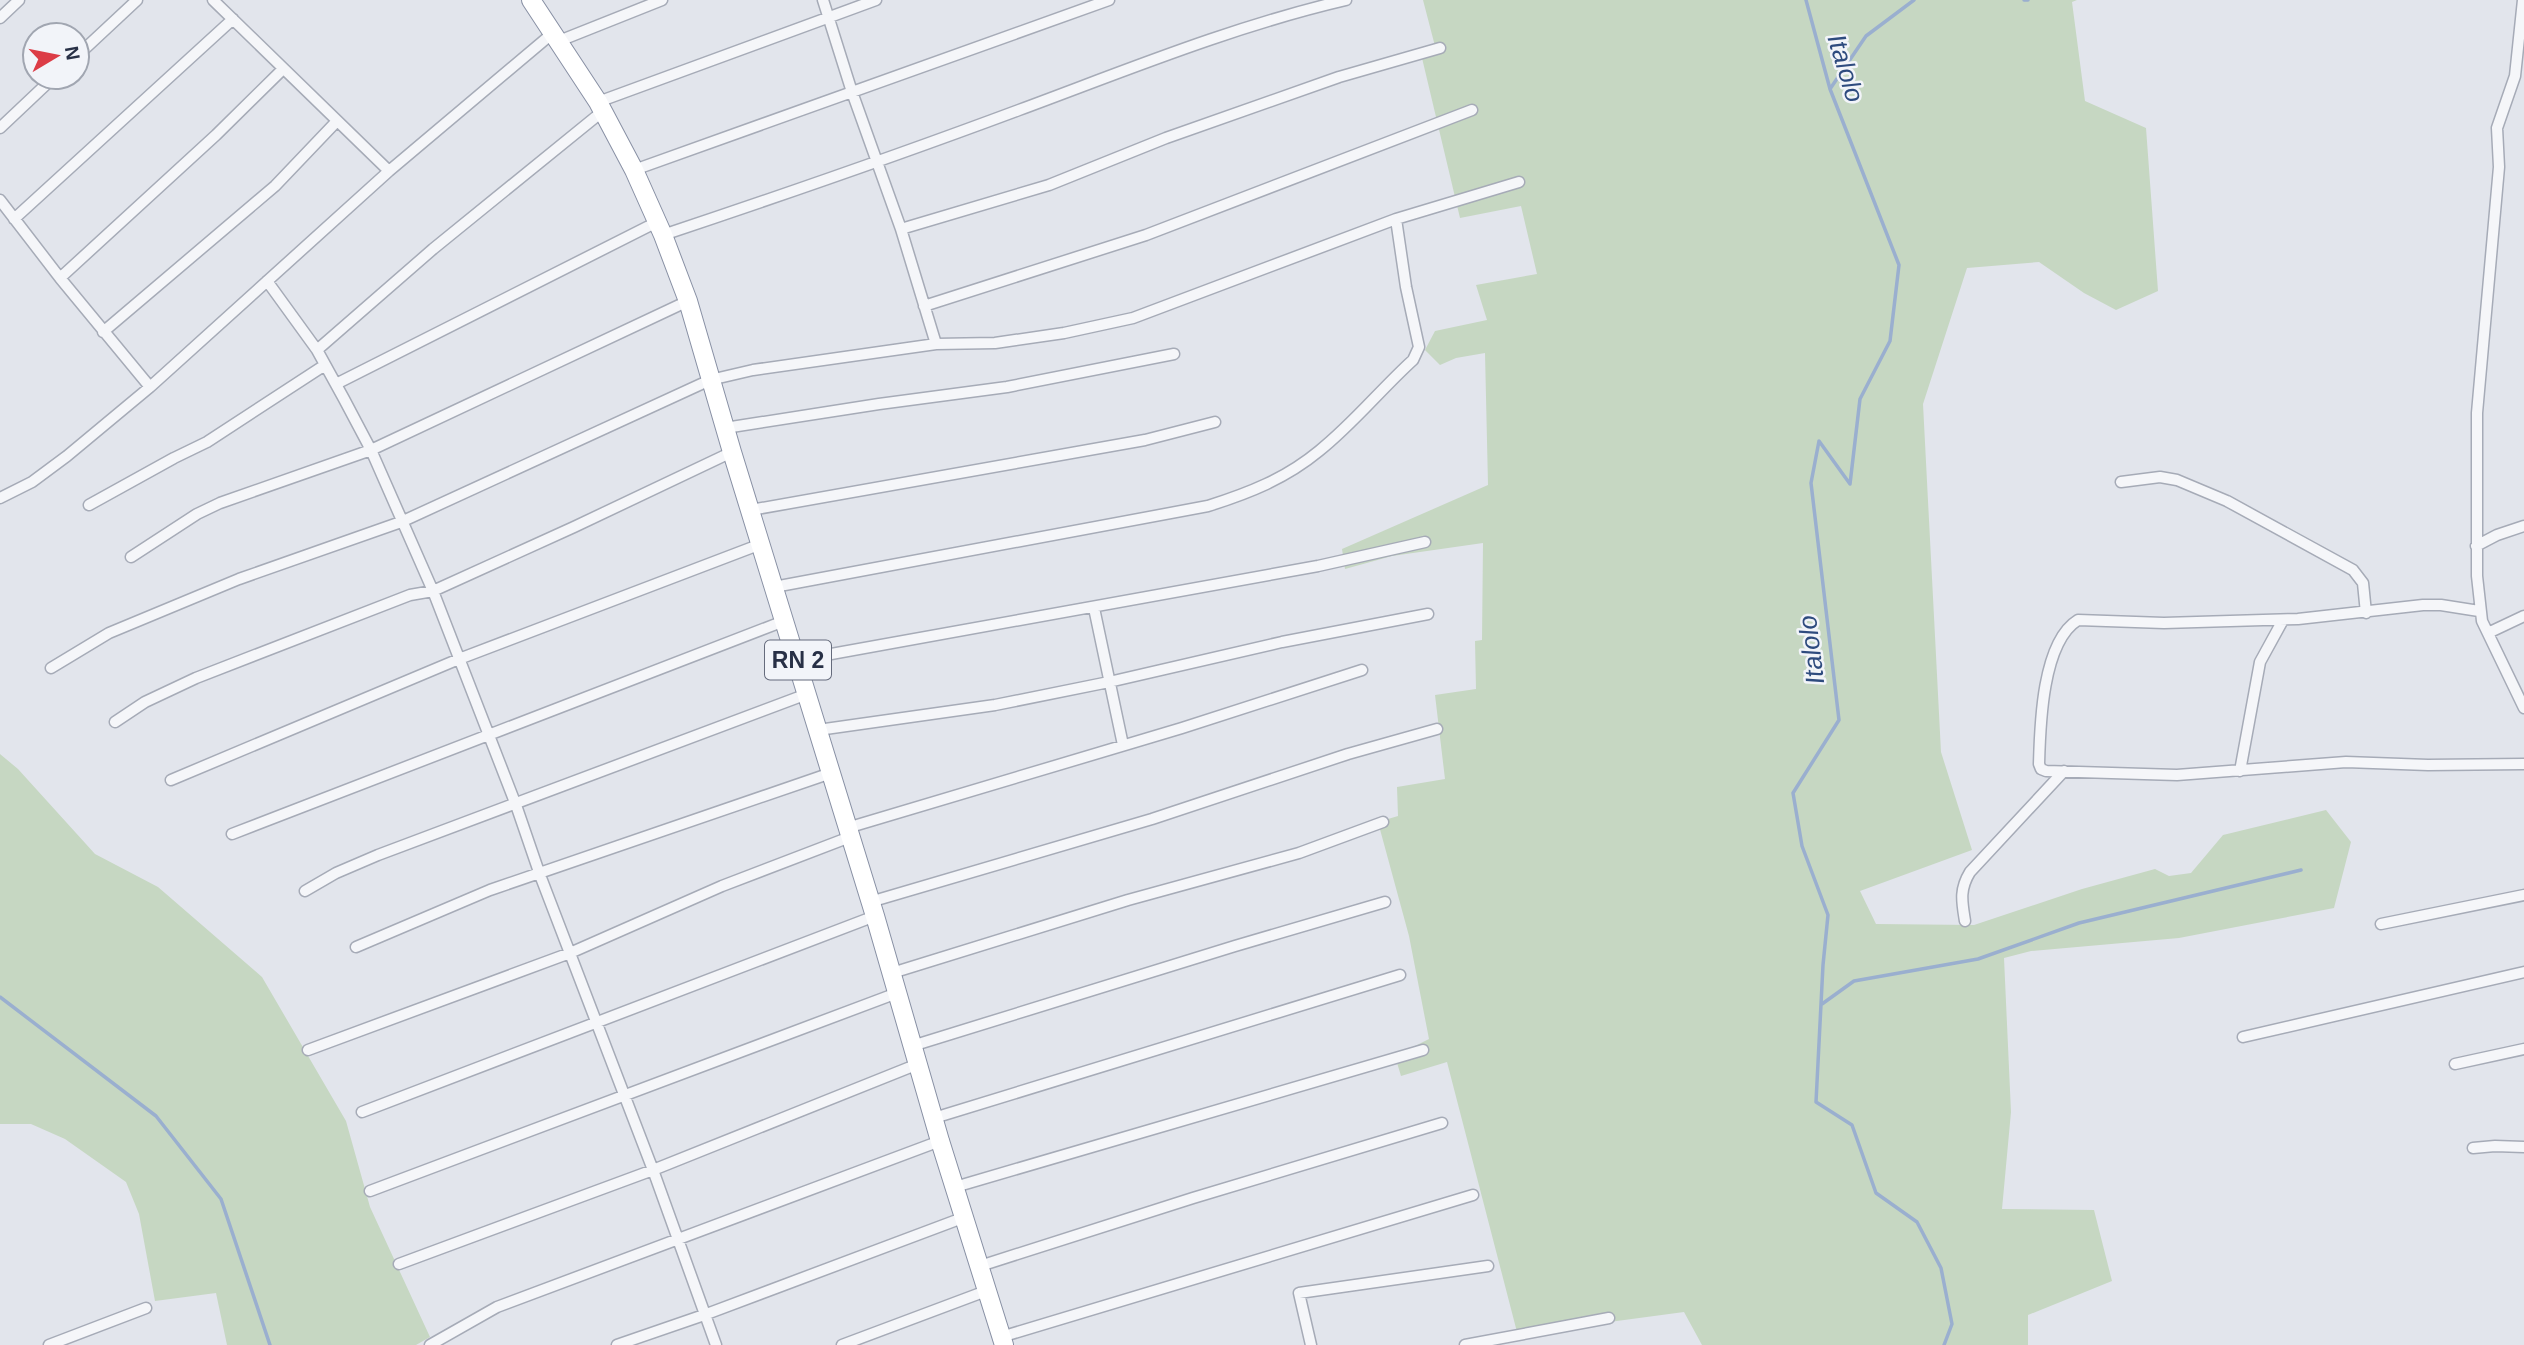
<svg xmlns="http://www.w3.org/2000/svg" width="2524" height="1345" font-family="Helvetica,sans-serif">
<style>
.green{fill:#c6d7c2}
.lines{fill:none;stroke-linecap:round;stroke-linejoin:round}
.stream{stroke:#9aafcf;stroke-width:3.5}
.minor-casing{stroke:#a6abb7;stroke-width:13}
.trunk-casing{stroke:#8890a4;stroke-width:20}
.minor{stroke:#f5f6f9;stroke-width:10}
.trunk{stroke:#fff;stroke-width:18}
.labels{text-anchor:middle;dominant-baseline:central;stroke-width:5;stroke-linejoin:round;paint-order:stroke}
.shield{fill:#f2f4f9;stroke:#656b7c;stroke-width:2}
.shield-label{font-size:23px;font-weight:bold;fill:#283046}
.water-label{font-size:26px;font-style:italic;fill:#2e4b7e;stroke:#f2f4f9}
</style>
<rect width="100%" height="100%" fill="#e2e5ec"/>
<!-- green -->
<path class="green" d="M1423,0h654l-5,2 13,99 61,27 12,163 -42,19 -32,-17 -45,-31 -72,6 -44,136 18,348 31,98 -112,41 16,33 98,1 108,-36 73,-20 14,7 22,-3 32,-38 103,-25 25,32 -17,66 -155,30 -148,13 -27,7 7,154 -9,97 92,1 18,71 -84,34v30h-326l-18,-33 -127,17 -40,3 -70,-270 -46,14 -6,-20 34,-17 -20,-103 -31,-114 20,-6 -1,-29 48,-8 -10,-84 41,-6 -1,-48 7,-1 1,-97 -91,13 -47,13 -3,-20 146,-64 -3,-132 -29,5 -16,7 -15,-15 10,-19 52,-11 -11,-35 61,-11 -16,-68 -61,12 -38,-160 14,-8z
M0,754l18,15 77,85 63,33 104,90 84,144 24,86 60,130 -14,8h-189l-11,-52 -61,8 -16,-87 -13,-32 -61,-43 -34,-15h-31z"/>
<g class="lines">
<!-- stream -->
<path class="stream" d="M1806,0l24,89 69,176 -9,76 -30,58 -10,85 -31,-43 -8,42 28,237 -46,73 9,53 26,69 -5,50 -7,137 36,23 24,68 41,29 24,46 11,56 -8,21
M2024,0h4
M1830,89l36,-53 48,-36
M0,997l156,119 65,83 49,146
M1822,1004l32,-23 124,-22 101,-36 222,-53"/>
<defs>
<path id="minor" d="M213,0l176,171
M823,0l29,92 49,137 35,115
M2523,0l-8,76 -18,52 2,39 -22,246v163l5,45 42,87
M0,18l19,-18
M559,41l103,-41
M77,56l60,-56
M598,102l278,-102
M0,128l54,-51
M634,170l475,-170
M0,200l60,78 90,109
M14,219l219,-200
M901,229l148,-44 117,-47 173,-61 101,-29
M663,235c120,-40 238,-81 356,-125 108,-40 215,-84 327,-110
M60,278l156,-143 67,-66
M267,281l50,69 27,49 27,51 62,141 83,214 24,70 113,295 63,175
M924,306l222,-71 326,-125
M103,332l172,-146 62,-65
M317,350l116,-101 170,-138
M336,384l321,-162
M725,428l154,-24 128,-17 167,-33
M2121,482l39,-5 17,3 50,21 126,69 10,13 3,30
M0,498l32,-16 35,-26 83,-69 239,-216 165,-139
M89,505l85,-47 33,-16 118,-77
M751,510l394,-70 70,-18
M2476,546l21,-11 27,-9
M131,557l66,-43 23,-11 151,-53 317,-149
M774,587l434,-81c41,-13 77,-27 111,-55 34,-27 62,-62 94,-91l6,-13 -13,-60 -10,-68
M1094,608l29,137
M2479,611l-38,-6h-18l-125,14 -134,4 -86,-3c-36,22 -38,106 -39,144l2,5 5,2 131,4 169,-13 82,3 96,-1
M2488,633l36,-17
M798,660l520,-94 107,-24
M51,668l58,-35 130,-54 162,-57 309,-142 43,-10 183,-26 59,-1 69,-10 69,-15 263,-99 123,-37
M115,722l30,-20 51,-24 214,-83 23,-4 141,-64 158,-75
M818,730l177,-25 114,-23 173,-40 146,-28
M2240,771l20,-109 23,-42
M171,780l288,-121 302,-115
M847,828l335,-100 180,-58
M232,834l552,-213
M305,891l31,-18 42,-18 429,-161
M870,902l282,-83 196,-65 89,-25
M1965,921c-3,-19 -6,-31 5,-49l94,-101
M2381,924l143,-29
M356,947l134,-57 341,-117
M892,973l236,-73 171,-47 84,-31
M2243,1037l281,-65
M912,1046l323,-100 150,-44
M308,1050l262,-97 152,-67 128,-49
M2455,1064l69,-15
M362,1112l513,-196
M934,1118l466,-143
M2473,1148l22,-2 29,1
M955,1187l468,-137
M370,1191l527,-198
M399,1264l254,-94 265,-106
M980,1266l213,-68 249,-75
M1001,1337l472,-142
M49,1345l97,-37
M430,1345l67,-38 443,-166
M617,1345l87,-30 261,-98
M842,1345l144,-54
M1311,1345l-12,-52 189,-27
M1465,1345l144,-27"/>
<path id="trunk" d="M531,0l67,102 36,68 29,65 25,66 44,151 143,464 65,225 64,204"/>
</defs>
<!-- minor casing -->
<use href="#minor" class="minor-casing"/>
<!-- trunk casing -->
<use href="#trunk" class="trunk-casing"/>
<!-- minor -->
<use href="#minor" class="minor"/>
<!-- trunk -->
<use href="#trunk" class="trunk"/>
</g>
<g class="labels">
<!-- shield labels -->
<rect class="shield" x="765" y="640.5" width="66" height="39" rx="5"/>
<g class="shield-label">
<text x="798" y="660">RN 2</text>
</g>
<!-- water labels -->
<g class="water-label">
<text transform="translate(1846 68) rotate(73)">Italolo</text>
<text transform="translate(1811 650) rotate(-97)">Italolo</text>
</g>
</g>
<!-- north arrow -->
<g transform="translate(56 56) rotate(80)"><circle r="33" fill="#f2f4f9" stroke="#a1a6b1" stroke-width="2"/>
<path d="M0-5L12 26L0 18L-12 26Z" fill="#dc3c46"/>
<text y="-10" font-size="19" font-weight="bold" text-anchor="middle" fill="#283046">N</text>
</g>
</svg>
